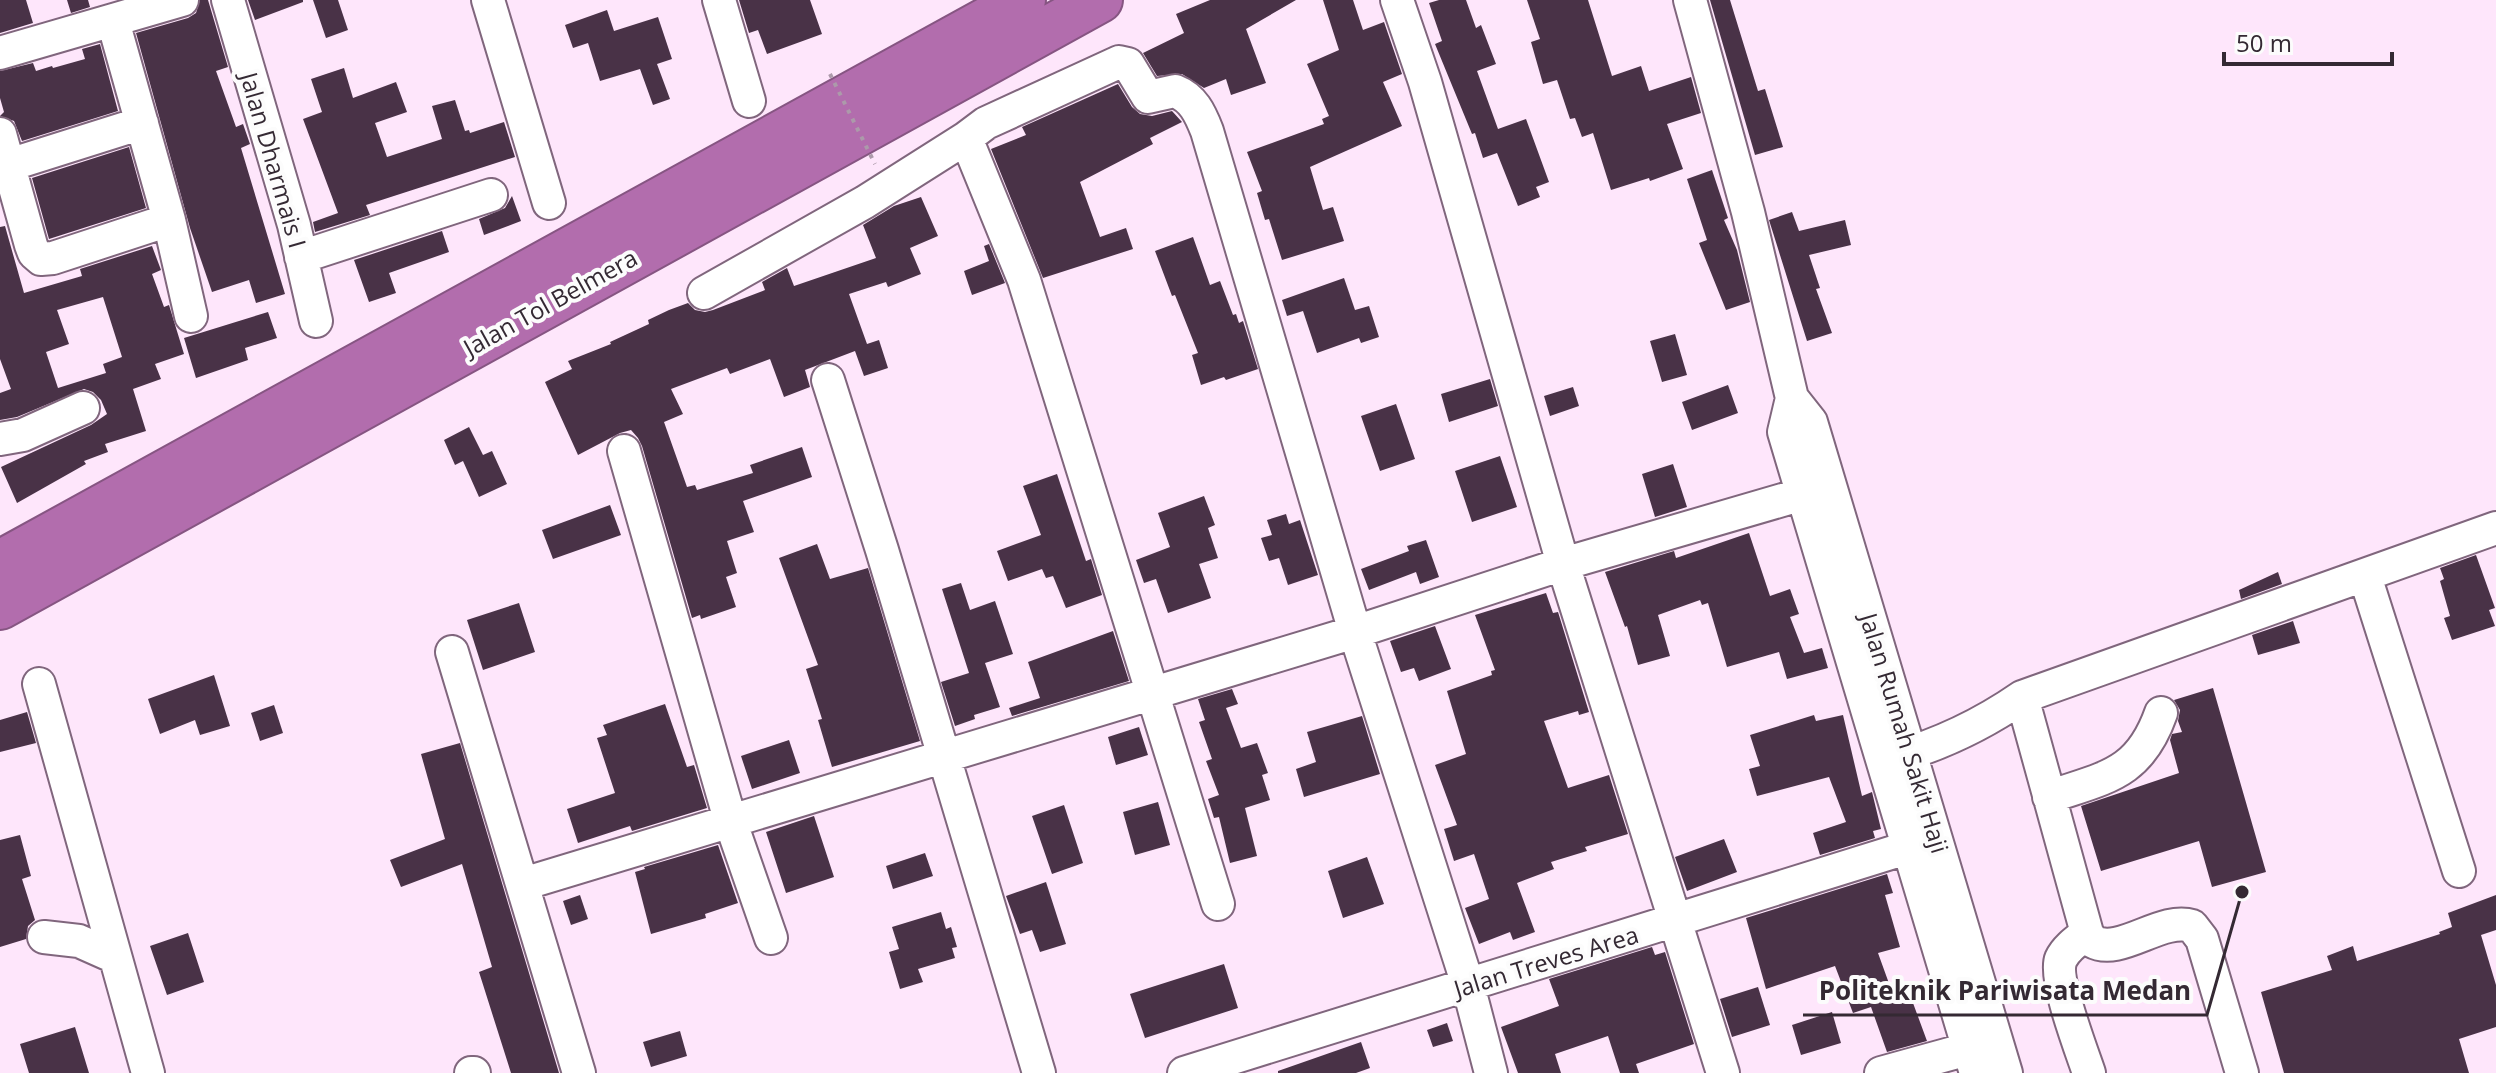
<svg xmlns="http://www.w3.org/2000/svg" width="2496" height="1073" font-family="'Open Sans',sans-serif">
<style>
.building{fill:#493247;fill-rule:evenodd}
.lines{fill:none;stroke-linecap:round;stroke-linejoin:round}
.minor-casing{stroke:#80667d;stroke-width:36}
.highway-casing{stroke:#865582;stroke-width:48}
.minor{stroke:#fff;stroke-width:32}
.highway{stroke:#b26dad;stroke-width:44}
.path-bridge{stroke:#ac9aaa;stroke-width:4;stroke-dasharray:4 6;stroke-linecap:butt}
.labels{text-anchor:middle;dominant-baseline:central;stroke-width:8;stroke-linejoin:round;paint-order:stroke}
.street-label{font-size:24px;fill:#342933;stroke:#fcfcfc}
.leader{fill:none;stroke:#342933;stroke-width:3}
.callout-dot{fill:#342933;stroke:#fcfcfc;stroke-width:3}
.callout-label{font-size:26px;text-anchor:middle;font-weight:bold;fill:#342933;stroke:#fcfcfc;stroke-width:8;stroke-linejoin:round;paint-order:stroke}
</style>
<rect width="100%" height="100%" fill="#fee6fb"/>
<!-- building -->
<path class="building" d="M0,0h26l7,23 -33,10z
M67,0h21l2,7 -19,6z
M200,0h8l20,67 -12,4 20,56 7,-3 7,20 -9,4 44,146 -29,9 -7,-23 -37,12 -22,-64 -54,-195 52,-15 8,-5z
M248,0h55v2l-48,18z
M313,0h25l10,30 -22,8z
M739,0h71l12,34 -55,20 -9,-24 -9,3z
M1210,0h86l-50,29 20,54 -35,12 -5,-16 -22,9 -22,-14 -25,2 -14,-23 41,-20 -8,-19z
M1323,0h30l10,30 21,-8 18,52 -19,8 19,44 -92,41 13,43 10,-3 11,34 -62,19 -13,-41 -4,1 -8,-27 5,-2 -15,-39 77,-28 -2,-5 7,-3 -22,-52 32,-14z
M1439,0h27l10,28 5,-3 15,39 -19,7 21,58 28,-10 23,63 -13,5 4,10 -22,9 -21,-53 -14,5 -8,-25 -3,1 -37,-90 7,-3 -13,-38z
M1527,0h61l24,76 29,-10 8,25 42,-14 10,36 -34,11 16,45 -33,12 -1,-3 -38,12 -18,-57 -11,4 -7,-19 -5,1 -13,-39 -14,4 -12,-42 9,-3z
M1710,0h20l28,91 7,-2 18,58 -28,8z
M607,10l7,21 44,-14 14,42 -15,5 13,35 -17,6 -13,-36 -40,12 -12,-38 -15,5 -8,-23z
M100,44l18,67 -96,30 -8,-20 -14,-5 4,-4 -4,-14v-27l33,-8 3,8 16,-5 1,2 32,-9 -3,-10z
M344,68l9,30 43,-16 11,30 -32,11 12,34 55,-18 -10,-33 23,-6 10,31 4,-1 1,3 34,-11 11,35 -149,48 4,10 -55,17 -2,-10 25,-9 -35,-94 19,-7 -11,-33z
M1118,84l14,23 8,7 12,2 20,-5 10,11 -32,16 3,6 -73,38 20,55 26,-9 7,21 -90,29 -52,-129 35,-14 -4,-8z
M129,147l17,61 -97,31 -17,-61z
M1712,170l16,48 -4,2 13,30 13,52 -24,8 -27,-67 8,-3 -20,-61z
M512,196l9,25 -37,14 -5,-16 26,-11z
M921,197l17,39 -28,12 11,26 -33,13 -2,-5 -37,12 18,50 12,-4 9,28 -24,8 -9,-25 -50,19 5,17 -26,10 -14,-38 -40,15 -3,-6 -56,21 12,25 -19,8 23,65 8,-2 2,5 56,-17 -3,-8 52,-18 10,30 -69,24 11,31 -27,9 10,32 -11,4 10,30 -35,12 -1,-4 -8,3 -50,-172 -4,-8 -7,-8 -11,3 -42,22 -33,-73 27,-13 -4,-8 43,-17 -1,-2 39,-18 -1,-4 21,-10 19,-7 7,7 10,2 8,-2 52,-20 -3,-8 25,-14 7,18 82,-28 -13,-33 31,-19z
M1792,212l7,19 46,-11 6,25 -42,10 11,33 -4,1 16,44 -25,8 -38,-121z
M5,226l19,67 58,-17 -2,-7 72,-23 9,24 -9,4 12,33 5,-2 15,49 -29,10 6,15 -28,10 13,42 -41,13 3,8 -24,9 2,3 -69,39 -16,-36 90,-42 16,-11 -6,-14 -8,-8 -9,-3 -67,28 -17,3v-27l11,-4 -11,-30v-132zM103,297l19,60 -19,7 3,9 -48,15 -12,-36 23,-8 -12,-34z
M442,231l7,21 -60,21 7,20 -27,9 -15,-42z
M1193,237l17,48 10,-4 13,34 3,-1 3,9 4,-2 15,48 -32,11 -2,-3 -23,8 -9,-30 6,-2 -23,-58 -3,1 -17,-45z
M989,244l16,39 -33,12 -8,-24 25,-10 -5,-15z
M1344,278l11,32 14,-4 10,31 -18,6 -2,-5 -42,15 -14,-42 -16,5 -5,-16z
M268,312l9,26 -32,10 3,12 -52,18 -12,-40z
M1675,334l12,41 -25,7 -12,-41z
M1490,379l8,27 -49,16 -8,-28z
M1728,385l10,28 -46,17 -10,-28z
M1573,387l6,19 -29,10 -6,-20z
M1396,404l19,55 -35,12 -19,-55z
M469,427l14,28 9,-4 15,33 -28,13 -16,-36 -8,4 -11,-25z
M1500,456l17,51 -45,15 -17,-51z
M1673,464l14,43 -32,10 -13,-43z
M1057,474l29,87 5,-2 11,36 -36,13 -13,-32 -7,2 -4,-9 -34,12 -11,-30 44,-16 -18,-49z
M1204,496l11,29 -7,3 10,30 -19,6 12,34 -43,15 -12,-34 -12,4 -8,-23 34,-13 -12,-34z
M610,505l11,30 -68,24 -11,-29z
M1286,514l3,10 11,-4 18,55 -30,10 -9,-27 -10,3 -8,-23 11,-3 -5,-15z
M1749,533l21,63 20,-7 9,25 -9,3 14,36 18,-5 6,20 -41,11 -8,-27 -52,15 -19,-64 -6,2 -2,-5 -42,15 12,41 -32,9 -11,-39 -2,1 -20,-55 69,-21 2,7z
M1426,540l13,37 -19,7 -4,-12 -47,18 -8,-21 48,-18 -2,-5z
M817,544l13,35 38,-11 52,173 -88,26 -14,-47 4,-1 -16,-50 12,-4 -39,-107z
M2476,555l19,53 -6,2 6,16 -43,14 -8,-22 6,-2 -10,-35 4,-2 -4,-11z
M2278,572l4,12 -41,15 -2,-9z
M961,583l9,27 25,-9 18,53 -28,9 15,44 -26,8 1,4 -20,7 -14,-44 28,-9 -27,-84z
M1546,593l7,20 5,-1 31,100 -10,3 -1,-4 -34,10 24,67 41,-13 19,59 -43,13 2,4 -36,11 3,7 -37,14 18,49 -22,8 -3,-8 -31,12 -14,-36 24,-9 -15,-45 -20,7 -10,-32 13,-4 -22,-60 31,-11 -19,-63 45,-16 -1,-4 4,-1 -20,-55z
M519,603l16,49 -52,18 -16,-50z
M2293,621l7,22 -42,12 -6,-20z
M1435,626l16,43 -32,12 -5,-13 -13,4 -11,-31z
M1113,631l16,50 -117,35 -3,-8 31,-10 -12,-36z
M214,675l16,51 -30,9 -5,-15 -35,14 -12,-35z
M2213,688l53,184 -54,15 -13,-46 -98,30 -20,-65 98,-33 -9,-33 2,-6 10,-2 -4,-11 2,-11 -6,-10z
M1232,689l6,15 -12,4 15,40 16,-5 11,30 -6,2 8,25 -25,8 12,48 -27,7 -11,-46 -5,1 -6,-19 11,-4 -13,-34 6,-2 -13,-37 6,-2 -7,-21z
M665,704l22,63 7,-2 13,43 -75,23 -2,-5 -52,17 -11,-34 48,-16 -18,-55 10,-3 -4,-10z
M274,705l9,28 -23,8 -9,-28z
M27,712l9,31 -36,9v-32z
M1814,715l2,6 27,-6 19,81 10,-4 9,37 -8,2 2,7 -55,17 -7,-22 33,-11 -17,-45 -72,19 -8,-27 11,-3 -10,-31z
M1362,716l18,58 -76,23 -8,-28 20,-7 -9,-30z
M1139,727l9,28 -32,10 -8,-28z
M789,740l11,33 -48,16 -11,-33z
M460,743l99,330h-48l-32,-101 13,-5 -30,-103 -61,23 -11,-27 55,-21 -24,-85z
M1158,802l12,43 -35,10 -12,-43z
M1064,805l19,58 -31,11 -20,-58z
M814,816l20,61 -48,16 -20,-61z
M20,835l11,41 -9,3 13,41 -7,6 -2,13 -26,8v-107z
M1724,839l13,33 -50,19 -12,-34z
M718,845l20,58 -33,11 1,4 -55,16 -16,-62 10,-3 -1,-2z
M925,853l8,23 -40,13 -7,-23z
M1367,857l17,47 -41,14 -15,-47z
M1887,874l6,19 -8,2 15,52 -22,6 13,36 15,-5 21,57 -40,11 -16,-45 -18,6 -18,-47 -69,23 -20,-71z
M1046,882l20,62 -26,8 -8,-22 -12,4 -14,-38z
M580,895l8,24 -17,6 -8,-24z
M2496,895v35l-15,5 15,50v42l-37,12 10,34h-185l-23,-81 71,-22 -5,-14 26,-10 4,15 83,-27 -1,-2 13,-5 -4,-14z
M941,912l5,17 5,-2 6,20 -5,1 3,10 -37,11 5,13 -23,7 -11,-37 10,-3 -7,-22z
M188,933l16,49 -37,13 -17,-49z
M1652,947l3,8 10,-3 29,92 -58,20 3,9h-19l-12,-37 -53,18 6,19h-43l-17,-46 58,-21 -10,-27z
M1224,964l14,44 -93,30 -15,-44z
M1758,987l12,38 -38,12 -12,-38z
M1832,1012l9,31 -40,12 -9,-30z
M1447,1023l6,18 -20,6 -6,-17z
M75,1027l14,46h-60l-9,-29z
M680,1031l7,25 -36,11 -8,-25z
M1361,1042l9,26 -14,5h-78v-2z"/>
<g class="lines">
<defs>
<path id="minor" d="M228,0l66,225 22,96
M488,0l61,203
M719,0l30,101
M1397,0l28,82 138,482 160,509
M1690,0l58,212 44,186
M113,21l56,199 22,96
M0,53l182,-53
M0,134l31,111 3,8 7,6 12,-1 116,-38
M966,138l20,-15 133,-61 9,2 20,33 27,-6c18,7 25,22 32,40l148,501 113,353 23,88
M9,165l133,-42
M301,257l190,-62
M704,293l161,-91 101,-64 58,142 194,624
M828,380l54,170 157,523
M0,439l23,-4 60,-27
M624,451l107,372 40,115
M2365,576l94,295
M452,652l127,421
M39,684l109,389
M2022,697l65,236 5,8c28,16 69,-25 100,-15l10,13 40,134
M1893,758c46,-13 90,-34 129,-61l474,-169
M2049,797c57,-20 90,-22 112,-84
M523,884l832,-252 208,-68 240,-70
M2087,933c-9,7 -21,15 -26,26 -8,18 21,93 28,114
M44,937l35,4 36,16
M471,1073h3
M1184,1073l745,-232
M1881,1073l105,-29
M1976,1073l-192,-641 8,-34 19,24 195,651"/>
<path id="highway" d="M0,563l1023,-563
M0,607l1100,-607"/>
</defs>
<!-- minor casing -->
<use href="#minor" class="minor-casing"/>
<!-- highway casing -->
<use href="#highway" class="highway-casing"/>
<!-- minor -->
<use href="#minor" class="minor"/>
<!-- highway -->
<use href="#highway" class="highway"/>
<!-- path-bridge -->
<path class="path-bridge" d="M830,74l45,90"/>
</g>
<g class="labels">
<!-- street labels -->
<g class="street-label">
<text transform="translate(274 160) rotate(74)">Jalan Dharmais I</text>
<text transform="translate(550 302) rotate(-29)">Jalan Tol Belmera</text>
<text transform="translate(1905 733) rotate(73)">Jalan Rumah Sakit Haji</text>
<text transform="translate(1546 961) rotate(-17)">Jalan Treves Area</text>
</g>
</g>
<!-- callouts -->
<path class="leader" d="M2242 892L2207 1015H1803"/>
<circle class="callout-dot" cx="2242" cy="892" r="8"/>
<g class="callout-label">
<text x="2005" y="1000">Politeknik Pariwisata Medan</text>
</g>
<!-- scale -->
<path d="M2224 52v12h168v-12" fill="none" stroke="#342933" stroke-width="4"/>
<text x="2236" y="52" font-size="24" fill="#342933" stroke="#fcfcfc" stroke-width="6" paint-order="stroke">50 m</text>
</svg>
